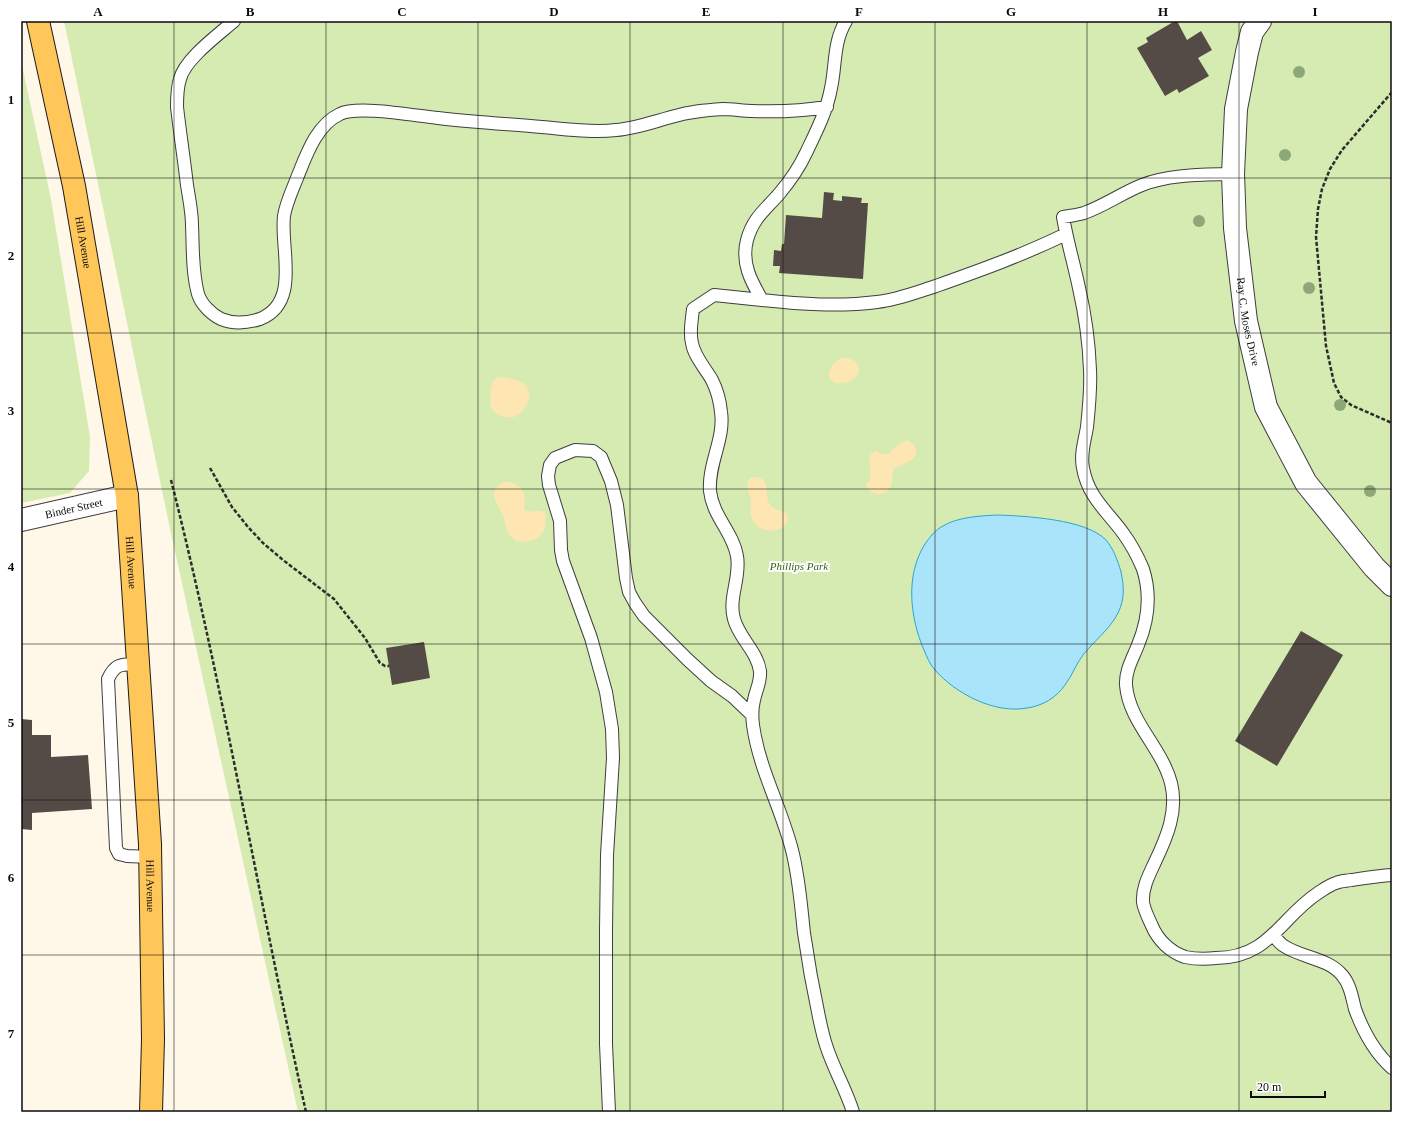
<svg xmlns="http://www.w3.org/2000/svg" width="1413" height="1133" font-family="Georgia,serif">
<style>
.green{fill:#d5ebb1}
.sand{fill:#fee6b2}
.water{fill:#aae4fa;stroke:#2ca3d6}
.building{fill:#544b47}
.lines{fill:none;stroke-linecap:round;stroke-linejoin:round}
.lane-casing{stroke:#3e3e3e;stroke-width:14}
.street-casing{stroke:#3e3e3e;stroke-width:24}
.primary-casing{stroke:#1c1c1c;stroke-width:24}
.path{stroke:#2d2d2d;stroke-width:2.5;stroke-dasharray:4 2;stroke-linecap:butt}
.lane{stroke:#fff;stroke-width:12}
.street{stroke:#fff;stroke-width:22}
.primary{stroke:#ffc659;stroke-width:22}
.tree{fill:#8da876}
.grid{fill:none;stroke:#0b0b0b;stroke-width:1;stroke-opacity:0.55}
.labels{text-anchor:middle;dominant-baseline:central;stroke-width:4;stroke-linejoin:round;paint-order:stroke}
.street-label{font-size:11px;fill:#0b0b0b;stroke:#fff}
.park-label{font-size:11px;font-style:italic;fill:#306618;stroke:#fff}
.neatline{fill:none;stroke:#0b0b0b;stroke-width:1.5}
.grid-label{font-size:13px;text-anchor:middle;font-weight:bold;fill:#0b0b0b}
</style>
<rect width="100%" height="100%" fill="#fff8e9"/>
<!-- green -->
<path class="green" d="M64,21h1328v1091h-1094l-129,-588z
M21,61l30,138 39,238 -1,34 -19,22 -49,10z"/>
<!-- sand -->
<path class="sand" d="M841,358c27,-2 23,28 -6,25l-6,-5c-1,-9 5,-16 12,-20z
M500,377c22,2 39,10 23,33 -7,11 -24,9 -31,-1 -3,-4 -2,-23 1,-27 1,-3 4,-4 7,-5z
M907,440c4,2 8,5 9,9 2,14 -16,14 -23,21 -1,5 0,11 -2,16 -6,12 -20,10 -25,-1l5,-8 -2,-17 2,-6 6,-3 5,3h6l11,-10z
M752,477c21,0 12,17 17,26 4,7 11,7 17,10 9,17 -25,27 -34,5 -4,-7 1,-14 -2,-21 -2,-8 -6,-15 2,-20z
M503,482c11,-1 21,5 22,17 0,3 -1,6 -1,10 5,6 14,-1 21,4 4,21 -9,31 -29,28 -13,-10 -8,-13 -13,-25 -5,-12 -17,-23 0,-34z"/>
<!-- water -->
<path class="water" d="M997,515c28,1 89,4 109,25 7,8 12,21 15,32 3,14 4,27 -3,41 -8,16 -23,27 -35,42 -7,9 -11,21 -18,30 -9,13 -23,21 -38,23 -32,6 -71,-14 -92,-38 -5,-5 -8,-13 -11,-20 -14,-32 -19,-75 1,-106 5,-7 10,-14 18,-18 15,-9 36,-10 54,-11z"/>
<!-- building -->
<path class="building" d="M1175,21h2l10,19 14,-9 11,19 -14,8 11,18 -30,17 -2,-4 -12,7 -28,-48 11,-6 -2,-4z
M824,192l10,1 -1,7 9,1v-5l20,2 -1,5h7l-5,76 -84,-6 1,-7h-7l1,-16 7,1 1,-7h2l2,-29 36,3z
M1301,631l42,24 -66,111 -42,-25z
M424,642l6,36 -38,7 -6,-37z
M21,719l11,1v15h19v22l37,-2 4,54 -60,4v17l-11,-1z"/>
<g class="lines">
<defs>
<path id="lane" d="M234,21c-16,14 -49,38 -54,58 -3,9 -3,18 -3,28 3,26 7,52 10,78 2,13 5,27 5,40 1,22 0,47 6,69 3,10 13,20 23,25 12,5 26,4 39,0 41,-16 20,-71 24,-103 2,-13 8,-25 13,-38 9,-22 19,-53 43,-64 18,-9 76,2 98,4 34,4 69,6 104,9 24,2 50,6 74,3 22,-2 42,-10 63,-15 14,-4 29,-5 44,-6 10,0 20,2 29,2 25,1 50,0 75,-4
M846,21c-13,21 -10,45 -15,67 -4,23 -15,44 -25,65 -7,15 -16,28 -27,41 -14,16 -26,24 -32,46 -6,23 4,41 15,60 38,4 76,7 115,2 20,-2 40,-10 59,-16 45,-16 87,-31 130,-52
M1233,174c-30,1 -63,0 -91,11 -20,8 -38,21 -58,28 -7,2 -14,3 -21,4 4,24 11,47 16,71 6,26 10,54 11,82 1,18 -1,38 -3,57 -2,13 -7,27 -4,41 5,29 24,43 40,65 8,11 15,24 20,36 8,25 5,52 -5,76 -5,13 -13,26 -12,40 3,37 36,63 45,98 7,28 -4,54 -16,79 -6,13 -13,26 -12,40 1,8 6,17 9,24 6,14 18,26 33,31 10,2 22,2 31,1 53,0 64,-40 102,-65 5,-3 11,-8 18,-10 4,-2 10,-2 15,-3 14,-2 27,-4 41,-5
M762,300l-48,-5 -21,14c-1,11 -4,23 -1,34 2,13 13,25 20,37 5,10 8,21 9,32 4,27 -13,51 -11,79 3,26 23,41 27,65 4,21 -9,42 -3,63 5,19 23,32 26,52 1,11 -4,19 -6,29 -2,8 -2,17 -1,25 6,44 28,82 39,125 7,27 9,56 12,83 4,28 9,56 15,84 2,9 4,19 7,28 7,23 20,44 27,67
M139,664c-17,1 -23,-2 -31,15l8,169 3,6 8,2 23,1
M1273,935c4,4 7,9 11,11 18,12 44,12 58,29 8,9 10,22 13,34 8,22 19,43 37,59
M609,1112l-3,-68v-114l1,-75 6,-97 -1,-29 -6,-37 -15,-54 -28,-77 -2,-11 -1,-29 -11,-36 -1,-9 2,-11 5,-7 20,-8 18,1 8,6 10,24 6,24 9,73 3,14 6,11 9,13 43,43 24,22 21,15 20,19"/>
<g id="street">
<path id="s1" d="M1260,21l-8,11 -5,20 -11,57 -3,65 2,54 11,93 20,86 40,76 68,84 18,18"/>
<path id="s2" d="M21,520l106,-24"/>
</g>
<g id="primary">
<path id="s3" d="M38,21l36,165 53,310 23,348 3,195 -2,73"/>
</g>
</defs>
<!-- lane casing -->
<use href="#lane" class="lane-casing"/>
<!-- street casing -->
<use href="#street" class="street-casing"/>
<!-- primary casing -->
<use href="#primary" class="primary-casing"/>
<!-- path -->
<path class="path" d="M1392,92l-50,58 -12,19 -8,20 -4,20 -2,28 10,109 8,37 7,14 10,8 41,18
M210,468l22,39 16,20 15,16 20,17 51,39 31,39 15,25 5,3h4
M171,480c53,209 88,422 135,632"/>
<!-- lane -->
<use href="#lane" class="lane"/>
<!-- street -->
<use href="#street" class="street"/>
<!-- primary -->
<use href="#primary" class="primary"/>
</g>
<!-- trees -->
<g class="tree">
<circle cx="1299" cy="72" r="6"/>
<circle cx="1285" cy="155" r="6"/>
<circle cx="1199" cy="221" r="6"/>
<circle cx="1309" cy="288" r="6"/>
<circle cx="1340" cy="405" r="6"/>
<circle cx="1370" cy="491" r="6"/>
</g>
<!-- grid -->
<path class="grid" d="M174,21v1091M326,21v1091M478,21v1091M630,21v1091M783,21v1091M935,21v1091M1087,21v1091M1239,21v1091M21,178h1371M21,333h1371M21,489h1371M21,644h1371M21,800h1371M21,955h1371"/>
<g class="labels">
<!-- street labels -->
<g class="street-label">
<text stroke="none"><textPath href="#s3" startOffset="226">Hill Avenue</textPath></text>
<text stroke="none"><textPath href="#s1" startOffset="306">Ray C. Moses Drive</textPath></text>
<text stroke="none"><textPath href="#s2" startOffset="54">Binder Street</textPath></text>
<text stroke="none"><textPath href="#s3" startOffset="550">Hill Avenue</textPath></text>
<text stroke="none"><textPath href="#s3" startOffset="874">Hill Avenue</textPath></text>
</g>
<!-- park labels -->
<g class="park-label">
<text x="799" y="566">Phillips Park</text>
</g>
</g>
<!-- border -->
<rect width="1413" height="1133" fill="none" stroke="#ffffff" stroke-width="44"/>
<!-- scale -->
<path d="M1251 1091v6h74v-6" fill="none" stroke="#0b0b0b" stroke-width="2"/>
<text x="1257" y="1091" font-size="12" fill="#0b0b0b" stroke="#ffffff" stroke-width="3" paint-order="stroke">20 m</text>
<rect x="22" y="22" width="1369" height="1089" class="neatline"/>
<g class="grid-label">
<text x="98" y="16">A</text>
<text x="250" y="16">B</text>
<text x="402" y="16">C</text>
<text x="554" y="16">D</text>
<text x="706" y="16">E</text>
<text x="859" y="16">F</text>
<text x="1011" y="16">G</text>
<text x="1163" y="16">H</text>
<text x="1315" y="16">I</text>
<text x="11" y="104">1</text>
<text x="11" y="260">2</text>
<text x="11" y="415">3</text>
<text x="11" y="571">4</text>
<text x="11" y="727">5</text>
<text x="11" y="882">6</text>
<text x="11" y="1038">7</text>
</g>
</svg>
